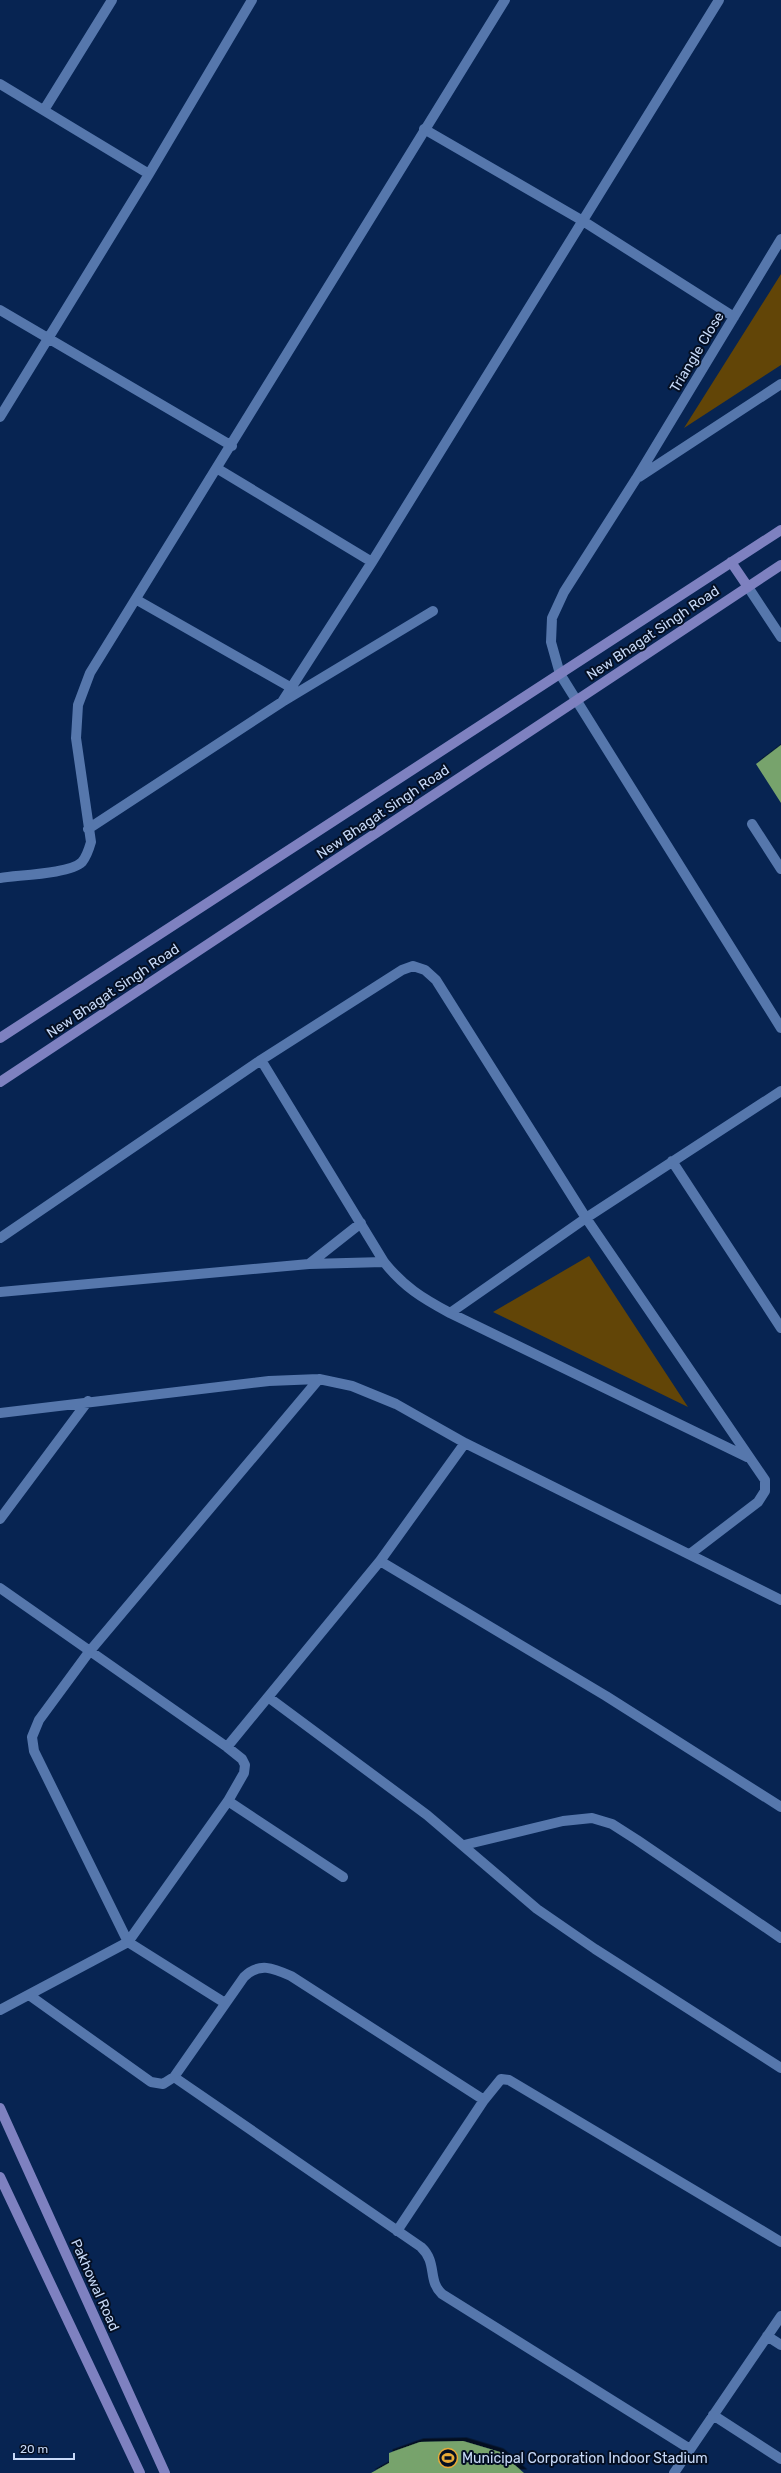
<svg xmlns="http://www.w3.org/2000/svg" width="781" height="2473" font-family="Rubik,sans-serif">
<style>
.green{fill:#624507}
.building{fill:#77a36c;filter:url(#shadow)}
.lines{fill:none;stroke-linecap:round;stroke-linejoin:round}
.lane{stroke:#5677ac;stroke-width:10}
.street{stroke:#5677ac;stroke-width:10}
.secondary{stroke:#7e81c0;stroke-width:10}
.labels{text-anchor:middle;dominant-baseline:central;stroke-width:4;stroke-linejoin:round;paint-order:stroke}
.street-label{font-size:14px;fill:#c7d9f7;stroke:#040f23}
.poi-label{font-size:14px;fill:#c7d9f7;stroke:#040f23;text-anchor:start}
</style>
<defs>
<filter id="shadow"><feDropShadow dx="3.5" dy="-3.5" stdDeviation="0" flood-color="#0009"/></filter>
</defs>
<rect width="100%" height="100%" fill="#072452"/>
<!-- green -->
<path class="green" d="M781,274v91l-97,63z
M589,1256l99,151 -195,-95z"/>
<!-- building -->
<path class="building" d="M781,745v58l-25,-39z
M463,2441l37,11 24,21h-153l18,-10v-10l31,-11z"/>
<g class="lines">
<!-- lane -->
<path class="lane" d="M424,129l159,92
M752,824l29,45"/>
<!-- street -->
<path class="street" d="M0,84l149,90
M44,110l68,-110
M583,221l151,96
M781,239l-145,240 -72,113 -12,26 -1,24 9,32 221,354
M0,310l232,136
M0,417l149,-243 103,-174
M218,469l154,93
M639,477l142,-93
M748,587l33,50
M137,600l153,87
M282,702l151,-91
M88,829l194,-127 90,-140 347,-562
M0,878c18,-3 70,-4 82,-16 5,-6 7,-13 9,-20l-15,-104 2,-33 12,-32 415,-673
M261,1060l141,-90 11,-4 12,4 11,10 150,238 179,262v11l-7,11 -68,52
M672,1161l109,167
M0,1238l261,-178 123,202c20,25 38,36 66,51l136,-95 195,-127
M309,1264l52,-41
M0,1292l309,-28 75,-2
M450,1313l297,144
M0,1413l269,-32 50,-2 33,7 44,18 69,39
M0,1519l88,-118
M380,1561l226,135 175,111
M0,1588l227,159 15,12 3,6 -1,8 -16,28 -100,141 -128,68
M268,1697l159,118 110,94 58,40 186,119
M227,1747l153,-186 85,-118 316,157
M228,1801l115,76
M464,1845l99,-24 29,-3 20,6 25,16 144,98
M29,1995l122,87 12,2 11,-7 247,170c17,16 6,33 21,47l248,155
M225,2003l-97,-61 -94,-191 -2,-14 7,-17 50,-68 230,-273
M174,2077l70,-100c15,-15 29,-9 47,-1l193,124 17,-21 8,1 272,162
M397,2231l87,-131
M767,2336l14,9
M713,2415l68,44
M674,2473l107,-157"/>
<!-- secondary -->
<path class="secondary" d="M731,562l17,25
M0,1038l781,-508
M0,1082l781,-517
M0,2108l165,365
M0,2177l140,296"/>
</g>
<!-- icons -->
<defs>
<symbol id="stadium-ring" viewBox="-11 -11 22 22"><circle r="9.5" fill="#040f23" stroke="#e8ab37" stroke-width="1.5"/><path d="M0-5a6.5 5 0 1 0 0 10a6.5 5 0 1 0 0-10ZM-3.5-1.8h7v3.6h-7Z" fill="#e8ab37"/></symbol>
</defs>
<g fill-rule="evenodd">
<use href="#stadium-ring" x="437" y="2447" width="22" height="22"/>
</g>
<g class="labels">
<!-- street labels -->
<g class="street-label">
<text transform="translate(697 352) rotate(-59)">Triangle Close</text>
<text transform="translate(653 633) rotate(-34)">New Bhagat Singh Road</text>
<text transform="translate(383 812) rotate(-34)">New Bhagat Singh Road</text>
<text transform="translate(113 991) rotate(-34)">New Bhagat Singh Road</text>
<text transform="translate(95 2285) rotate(66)">Pakhowal Road</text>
</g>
<!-- poi labels -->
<g class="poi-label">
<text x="462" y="2458">Municipal Corporation Indoor Stadium</text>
</g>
</g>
<!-- scale -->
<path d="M14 2453v6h60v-6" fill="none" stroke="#c7d9f7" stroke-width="2"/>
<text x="20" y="2453" font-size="12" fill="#c7d9f7" stroke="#040f23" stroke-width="3" paint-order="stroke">20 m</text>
</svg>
